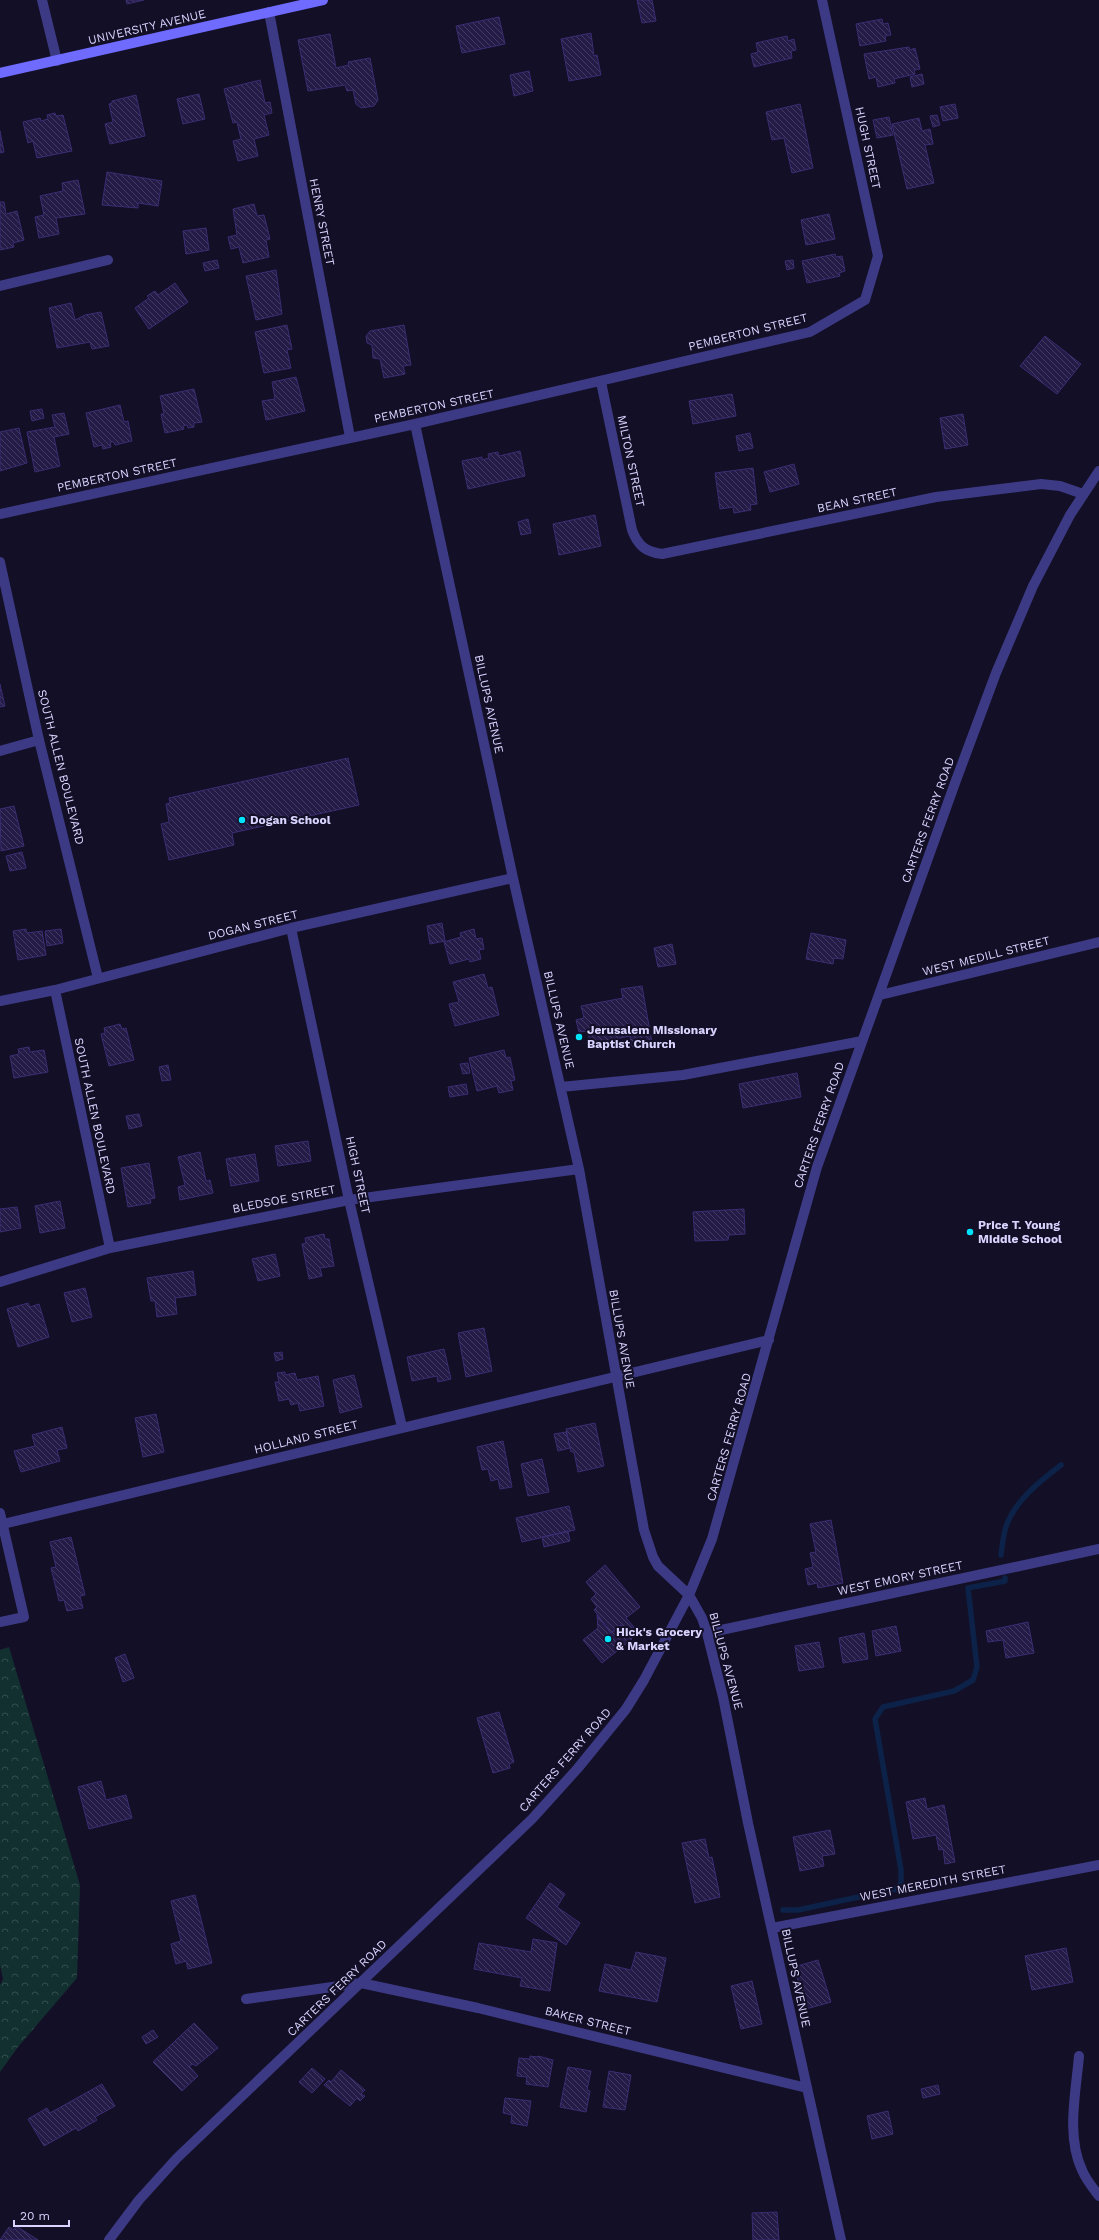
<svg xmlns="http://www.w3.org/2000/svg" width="1099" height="2240" font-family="'Work Sans',sans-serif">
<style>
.forest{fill:url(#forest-crowns)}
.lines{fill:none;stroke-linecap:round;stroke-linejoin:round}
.stream{stroke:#0c2248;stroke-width:5.5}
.building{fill:url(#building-back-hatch);stroke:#3b2d73}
.street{stroke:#3d3a85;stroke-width:10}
.secondary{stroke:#6f6bff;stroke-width:10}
.poi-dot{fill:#00e5ff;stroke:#130f26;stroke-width:1.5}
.labels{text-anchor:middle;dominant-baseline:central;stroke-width:4;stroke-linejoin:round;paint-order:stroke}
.street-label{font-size:12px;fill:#d9d4ff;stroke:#130f26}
.poi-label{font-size:12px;font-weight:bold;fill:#d9d4ff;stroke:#130f26;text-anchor:start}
</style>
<defs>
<pattern id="forest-crowns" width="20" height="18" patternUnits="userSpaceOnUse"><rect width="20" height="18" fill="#12302f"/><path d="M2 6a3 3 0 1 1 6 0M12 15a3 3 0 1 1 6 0" fill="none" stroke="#344d4e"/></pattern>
<pattern id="building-back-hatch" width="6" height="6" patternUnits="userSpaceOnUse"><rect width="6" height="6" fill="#241b47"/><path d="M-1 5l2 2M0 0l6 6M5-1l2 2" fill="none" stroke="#433b63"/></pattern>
</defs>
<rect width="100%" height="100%" fill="#130f26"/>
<!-- forest -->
<path class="forest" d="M9,1647l71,238 -3,93 -59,69 -18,25v-87l3,-6 -3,-14v-315z"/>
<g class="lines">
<!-- stream -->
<path class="stream" d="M1001,1555c1,-8 2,-17 4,-25 7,-27 35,-49 56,-65
M783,1910h15l98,-21 5,-6v-13l-26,-151 8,-12 71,-16 19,-11 4,-13 -9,-79 37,-7v-3"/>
</g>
<!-- building -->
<path class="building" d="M126,0h18l-17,4z
M637,0h15l4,21 -14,2z
M499,17l6,27 -43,9 -6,-27z
M882,19l1,5 5,-1 3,12 -6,1 1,5 -26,5 -4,-22z
M591,33l3,23 3,-1 4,20 -32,6 -8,-42z
M330,34l6,34 13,-3 -1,-3 22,-4 8,42 -4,6 -13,2 -5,-4 -3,-14 -6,1 -2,-6 -37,6 -10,-51z
M787,36l1,5 6,-2 2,11 -5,1 1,7 -38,9 -3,-13 7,-2 -2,-9z
M909,47l1,3 5,-2 5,21 -6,1 1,4 -21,5 1,4 -17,4 -2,-10 -7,2 -5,-25z
M529,71l4,20 -19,5 -4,-21z
M922,74l2,10 -12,3 -2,-10z
M260,80l5,23 5,-1 2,11 -8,2 5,20 -15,4 4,17 -20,5 -5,-20 8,-2 -4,-17 -4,1 -9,-34z
M199,94l6,25 -22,5 -6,-25z
M136,95l9,41 -35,8 -5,-20 8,-2 -4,-18 3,-1v-2z
M800,104l13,64 -21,5 -8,-35 -12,2 -6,-28z
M955,104l3,14 -15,3 -3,-14z
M55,113l1,3 7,-1 9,36 -35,7 -4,-17 -5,2 -5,-21 17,-4 1,3 7,-2 -1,-4z
M937,115l3,10 -7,2 -3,-11z
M889,117l4,18 -16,3 -4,-18z
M919,118l3,13 8,-2 3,15 -8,1 9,38 -27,6 -15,-65z
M0,131l4,21 -4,1z
M107,172l55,9 -4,25 -20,-3v5l-36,-3z
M78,180l7,34 -29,4 3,16 -20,4 -4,-21 9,-2 -4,-19 23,-5 -1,-8z
M0,202h4l2,12 11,-3 7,29 -11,3 1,4 -14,3z
M254,204l3,12 7,-1 6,24 -4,1 3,17 -26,6 -4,-16 -8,2 -3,-12 9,-2 -4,-26z
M829,214l6,25 -29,6 -5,-25z
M206,228l3,22 -23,4 -3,-23z
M835,254l1,3 6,-1 3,15 -6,2 1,3 -33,7 -5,-22z
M217,260l2,8 -14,3 -2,-8z
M793,260l1,8 -7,2 -2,-9z
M276,270l6,44 -26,6 -10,-44z
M175,283l13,19 -39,27 -14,-21 14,-10 -2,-2 8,-5 3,4z
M71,303l4,17 10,-5 16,-3 8,34 -17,3 -2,-7 -33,6 -8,-40z
M287,325l5,24 -5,1 4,18 -27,5 -9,-41z
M404,325l7,40 -8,1 2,8 -21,4 -4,-19 -7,-1 -1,-13 -5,-2 -1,-7 4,-5z
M1045,336l36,28 -24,30 -37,-28z
M296,377l9,34 -39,9 -4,-19 13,-2 -3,-17z
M194,389l8,33 -8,1v4l-6,1 -1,-3 -4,1 1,3 -19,4 -4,-19h3l-4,-18z
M732,394l4,22 -43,8 -4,-23z
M120,405l4,17 4,-1 4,20 -17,4 -1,-3h-4l1,5 -8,2 -1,-4 -8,2 -8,-34z
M42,409l2,9 -12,3 -2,-10z
M64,413l5,21 -15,3 6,29 -25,6 -8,-40 28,-5 -3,-12z
M963,414l5,31 -23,4 -5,-31z
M19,428l8,35 -27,8v-39z
M750,433l3,15 -14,3 -3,-15z
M520,451l5,25 -57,13 -6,-28 20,-4v3l7,-2 -1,-4 10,-2 1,4z
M794,464l5,20 -29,8 -6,-20z
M753,468l4,36 -7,1 1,5 -17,3 -1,-6 -13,2 -5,-36z
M595,515l6,31 -42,9 -6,-31z
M528,519l3,14 -10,2 -3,-13z
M0,684l5,22 -5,1z
M348,758l11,47 -127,28 2,12 -65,15 -8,-36 8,-2 -3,-18 4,-1 -1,-5z
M14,806l10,40 -23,5 -1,-42z
M22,852l4,16 -16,3 -4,-15z
M442,923l3,18 -15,3 -3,-18z
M26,929l1,4 15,-2 4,24 -28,5 -5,-29z
M61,929l2,14 -16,3 -2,-15z
M474,929l2,10 6,-1 2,11 -5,1 2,9 -11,3 -1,-3 -19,5 -6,-22 17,-5 -1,-4z
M811,933l35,7 -3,19 -9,-1 -1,6 -27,-5z
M672,944l4,20 -18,3 -4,-19z
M484,974l4,14 4,-1 7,28 -44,11 -6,-22 10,-2 -6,-20z
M642,986l10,57 -20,4 -2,-11 -40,8 -2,-13 -9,1 -3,-12 8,-2 -3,-12 42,-8 -2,-9z
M120,1024l2,5 4,-1 8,32 -25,6 -8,-32 4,-1 -1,-5z
M29,1047l1,5 14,-2 4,22 -34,6 -4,-22 9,-2 -1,-5z
M504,1050l2,8 4,-1 5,23 -4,1 2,9 -14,3 -2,-7 -20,5 -8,-33z
M468,1063l2,10 -7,1 -3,-10z
M168,1065l3,15 -9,1 -3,-14z
M797,1073l4,24 -58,11 -4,-24z
M466,1084l2,10 -18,3 -2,-10z
M139,1114l3,12 -13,3 -3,-13z
M308,1141l3,20 -33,5 -3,-20z
M200,1152l6,29 4,-1 3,13 -33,7 -2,-13 7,-2 -7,-28z
M255,1154l4,27 -28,5 -5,-27z
M149,1163l6,35 -5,1 1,4 -23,4 -7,-39z
M60,1201l5,27 -25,5 -5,-27z
M17,1207l4,21 -21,4v-23z
M744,1209l1,25 -16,1 -1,5 -33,1 -2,-29z
M324,1234l1,5h4l5,27 -14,2 2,8 -13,3 -7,-35 4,-1 -1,-5z
M275,1254l5,22 -22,5 -6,-22z
M193,1271l3,24 -21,3 2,16 -20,3 -2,-16h-4l-4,-23z
M85,1288l7,29 -20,5 -8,-29z
M28,1303l2,4 9,-3 10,33 -31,10 -11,-38z
M484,1328l8,43 -26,6 -8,-44z
M444,1349l7,30 -13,3 -1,-6 -25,5 -5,-24z
M282,1352l1,7 -7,2 -2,-8z
M285,1372v3l10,-2 2,7 21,-4 6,30 -24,5 -2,-8 -7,2 -2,-6 -10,2 -4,-19h4l-2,-9z
M354,1375l8,32 -22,6 -7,-33z
M156,1414l8,38 -21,5 -8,-39z
M595,1423l9,43 -26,6 -4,-20h-3l-5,-23z
M62,1427l5,21 -10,2 3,11 -39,11 -7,-21 21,-5 -3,-11z
M566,1432l4,16 -12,3 -4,-17z
M503,1441l9,46 -12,2 -2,-10 -7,2 -3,-12 -6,1 -5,-23z
M542,1459l7,33 -21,4 -7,-32z
M569,1506l6,24 -53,12 -6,-24z
M831,1520l12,63 -25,5 -1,-5 -9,2 -3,-16 8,-2 -3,-14 6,-1 -6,-28z
M568,1531l2,10 -26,6 -2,-10z
M71,1537l14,58 -5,1 3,12 -16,3 -3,-11 -5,1 -8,-33 5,-1 -6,-25z
M605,1565l35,42 -14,11 8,9 -7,6 -6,-8 -10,8 -17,-23 3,-3 -6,-8 5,-5 -10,-12z
M597,1615l14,18 10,-8 11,14 -30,24 -19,-23 15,-12z
M1028,1622l6,31 -28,5 -3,-18 -15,2 -2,-11z
M896,1626l5,25 -25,5 -4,-25z
M864,1633l4,26 -25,4 -4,-25z
M819,1642l5,25 -25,4 -4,-25z
M125,1654l9,24 -11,4 -8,-24z
M499,1712l15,50 -5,2 1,4 -17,5 -16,-55z
M101,1781l5,19 20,-5 6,23 -43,11 -11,-42z
M925,1798l2,11 17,-4 11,57 -10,2 -2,-15 -4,1 -3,-15 -23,4 -7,-37z
M830,1830l5,24 -13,2 2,10 -24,5 -7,-34z
M705,1839l4,19 3,-1 8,40 -25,6 -13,-60z
M550,1883l15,11 -8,13 23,16 -14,22 -40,-27z
M195,1895l17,68 -24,6 -2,-8 -10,3 -5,-20 10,-3 -10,-40z
M533,1939l24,4 -7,48 -30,-5 2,-8 -48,-9 5,-26 52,9z
M1066,1948l7,34 -41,8 -7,-34z
M636,1952l30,6 -9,44 -58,-11 6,-27 26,6z
M818,1960l13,42 -25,7 -12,-42z
M752,1981l10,43 -21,5 -10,-43z
M194,2023l24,25 -22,18 -3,-2 -4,2 9,10 -16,15 -29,-29z
M153,2030l5,7 -12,7 -4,-7z
M530,2056l7,1 1,-1 15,4 -5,27 -22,-3 1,-7 -10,-1 2,-18 11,1z
M568,2067l23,4 -4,19 3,1 -4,21 -26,-5z
M312,2068l13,11 -13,14 -13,-11z
M341,2070l24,20 -4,4 4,2 -5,5 -3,-3 -7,8 -26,-21 5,-5 2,2z
M609,2071l22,4 -6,35 -22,-3z
M102,2084l13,22 -20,11 2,3 -19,11 -2,-3 -32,18 -16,-27 19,-11 3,5z
M938,2085l2,9 -17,4 -2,-9z
M505,2098l26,3 -4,25 -16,-3 1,-8 -9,-2z
M888,2111l5,23 -21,5 -5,-23z
M777,2212l2,28h-26l-1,-27z
M16,2226l22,14h-38l9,-13 5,3z"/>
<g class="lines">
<!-- street -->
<path class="street" d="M42,0l15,61
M269,12l81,425
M0,286l108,-26
M601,382l31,148c6,16 14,22 30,24l274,-57 105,-13 19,2 23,8
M415,424l98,454 66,291 65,361 9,27 5,9 31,29 13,23 5,15 16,64 25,126 93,417
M0,514l415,-90 395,-92 55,-32 13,-44 -56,-256
M0,562l39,178 59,238
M0,751l39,-11
M291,928l58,272 53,227
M55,990l55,258
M880,995l219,-53
M0,1001l55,-11 236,-62 222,-50
M561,1087l122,-12 179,-34
M0,1282l110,-34 239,-48 230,-31
M0,1513l24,104 -24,5
M3,1524l766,-184
M707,1633l392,-84
M772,1928l327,-63
M246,1999l115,-16 117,25 329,80
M1079,2056c-3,36 -13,80 3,114 4,10 11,18 17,26
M109,2240l30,-40 38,-42 355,-339 46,-51 48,-59 18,-29 45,-85 23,-56 105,-372 138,-384 41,-110 37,-87 37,-71 29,-44"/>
<!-- secondary -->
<path class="secondary" d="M0,73l323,-73"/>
</g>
<!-- markers -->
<g class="poi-dot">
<circle cx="242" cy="820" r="4"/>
<circle cx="579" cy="1037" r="4"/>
<circle cx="970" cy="1232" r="4"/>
<circle cx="608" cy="1639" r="4"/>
</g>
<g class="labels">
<!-- street labels -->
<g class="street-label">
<text transform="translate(147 27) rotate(-13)">UNIVERSITY AVENUE</text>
<text transform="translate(868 148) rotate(78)">HUGH STREET</text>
<text transform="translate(322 222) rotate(79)">HENRY STREET</text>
<text transform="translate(748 332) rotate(-14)">PEMBERTON STREET</text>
<text transform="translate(434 406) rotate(-12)">PEMBERTON STREET</text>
<text transform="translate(631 461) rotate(78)">MILTON STREET</text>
<text transform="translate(117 475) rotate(-12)">PEMBERTON STREET</text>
<text transform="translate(857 500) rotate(-12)">BEAN STREET</text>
<text transform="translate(489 704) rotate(78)">BILLUPS AVENUE</text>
<text transform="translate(61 767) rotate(76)">SOUTH ALLEN BOULEVARD</text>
<text transform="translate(928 820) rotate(-70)">CARTERS FERRY ROAD</text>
<text transform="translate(253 925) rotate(-14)">DOGAN STREET</text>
<text transform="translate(986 956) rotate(-14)">WEST MEDILL STREET</text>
<text transform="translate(559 1020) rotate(77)">BILLUPS AVENUE</text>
<text transform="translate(95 1116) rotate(78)">SOUTH ALLEN BOULEVARD</text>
<text transform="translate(819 1125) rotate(-71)">CARTERS FERRY ROAD</text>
<text transform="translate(358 1175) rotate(78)">HIGH STREET</text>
<text transform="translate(284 1199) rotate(-11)">BLEDSOE STREET</text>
<text transform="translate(622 1339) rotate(80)">BILLUPS AVENUE</text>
<text transform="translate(306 1437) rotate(-14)">HOLLAND STREET</text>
<text transform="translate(729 1437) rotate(-74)">CARTERS FERRY ROAD</text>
<text transform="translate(900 1578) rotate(-12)">WEST EMORY STREET</text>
<text transform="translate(726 1661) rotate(75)">BILLUPS AVENUE</text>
<text transform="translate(565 1760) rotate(-49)">CARTERS FERRY ROAD</text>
<text transform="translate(933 1883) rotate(-11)">WEST MEREDITH STREET</text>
<text transform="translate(796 1978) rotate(78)">BILLUPS AVENUE</text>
<text transform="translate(337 1988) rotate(-44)">CARTERS FERRY ROAD</text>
<text transform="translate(588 2021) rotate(14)">BAKER STREET</text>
</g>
<!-- poi labels -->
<g class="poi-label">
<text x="250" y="820">Dogan School</text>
<text x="587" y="1030">Jerusalem Missionary<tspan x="587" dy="14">Baptist Church</tspan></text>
<text x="978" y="1225">Price T. Young<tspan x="978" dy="14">Middle School</tspan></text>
<text x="616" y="1632">Hick's Grocery<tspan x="616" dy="14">&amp; Market</tspan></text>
</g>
</g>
<!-- scale -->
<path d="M14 2220v6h55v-6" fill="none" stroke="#d9d4ff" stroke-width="2"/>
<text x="20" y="2220" font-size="12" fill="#d9d4ff" stroke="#130f26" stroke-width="3" paint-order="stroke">20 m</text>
</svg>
